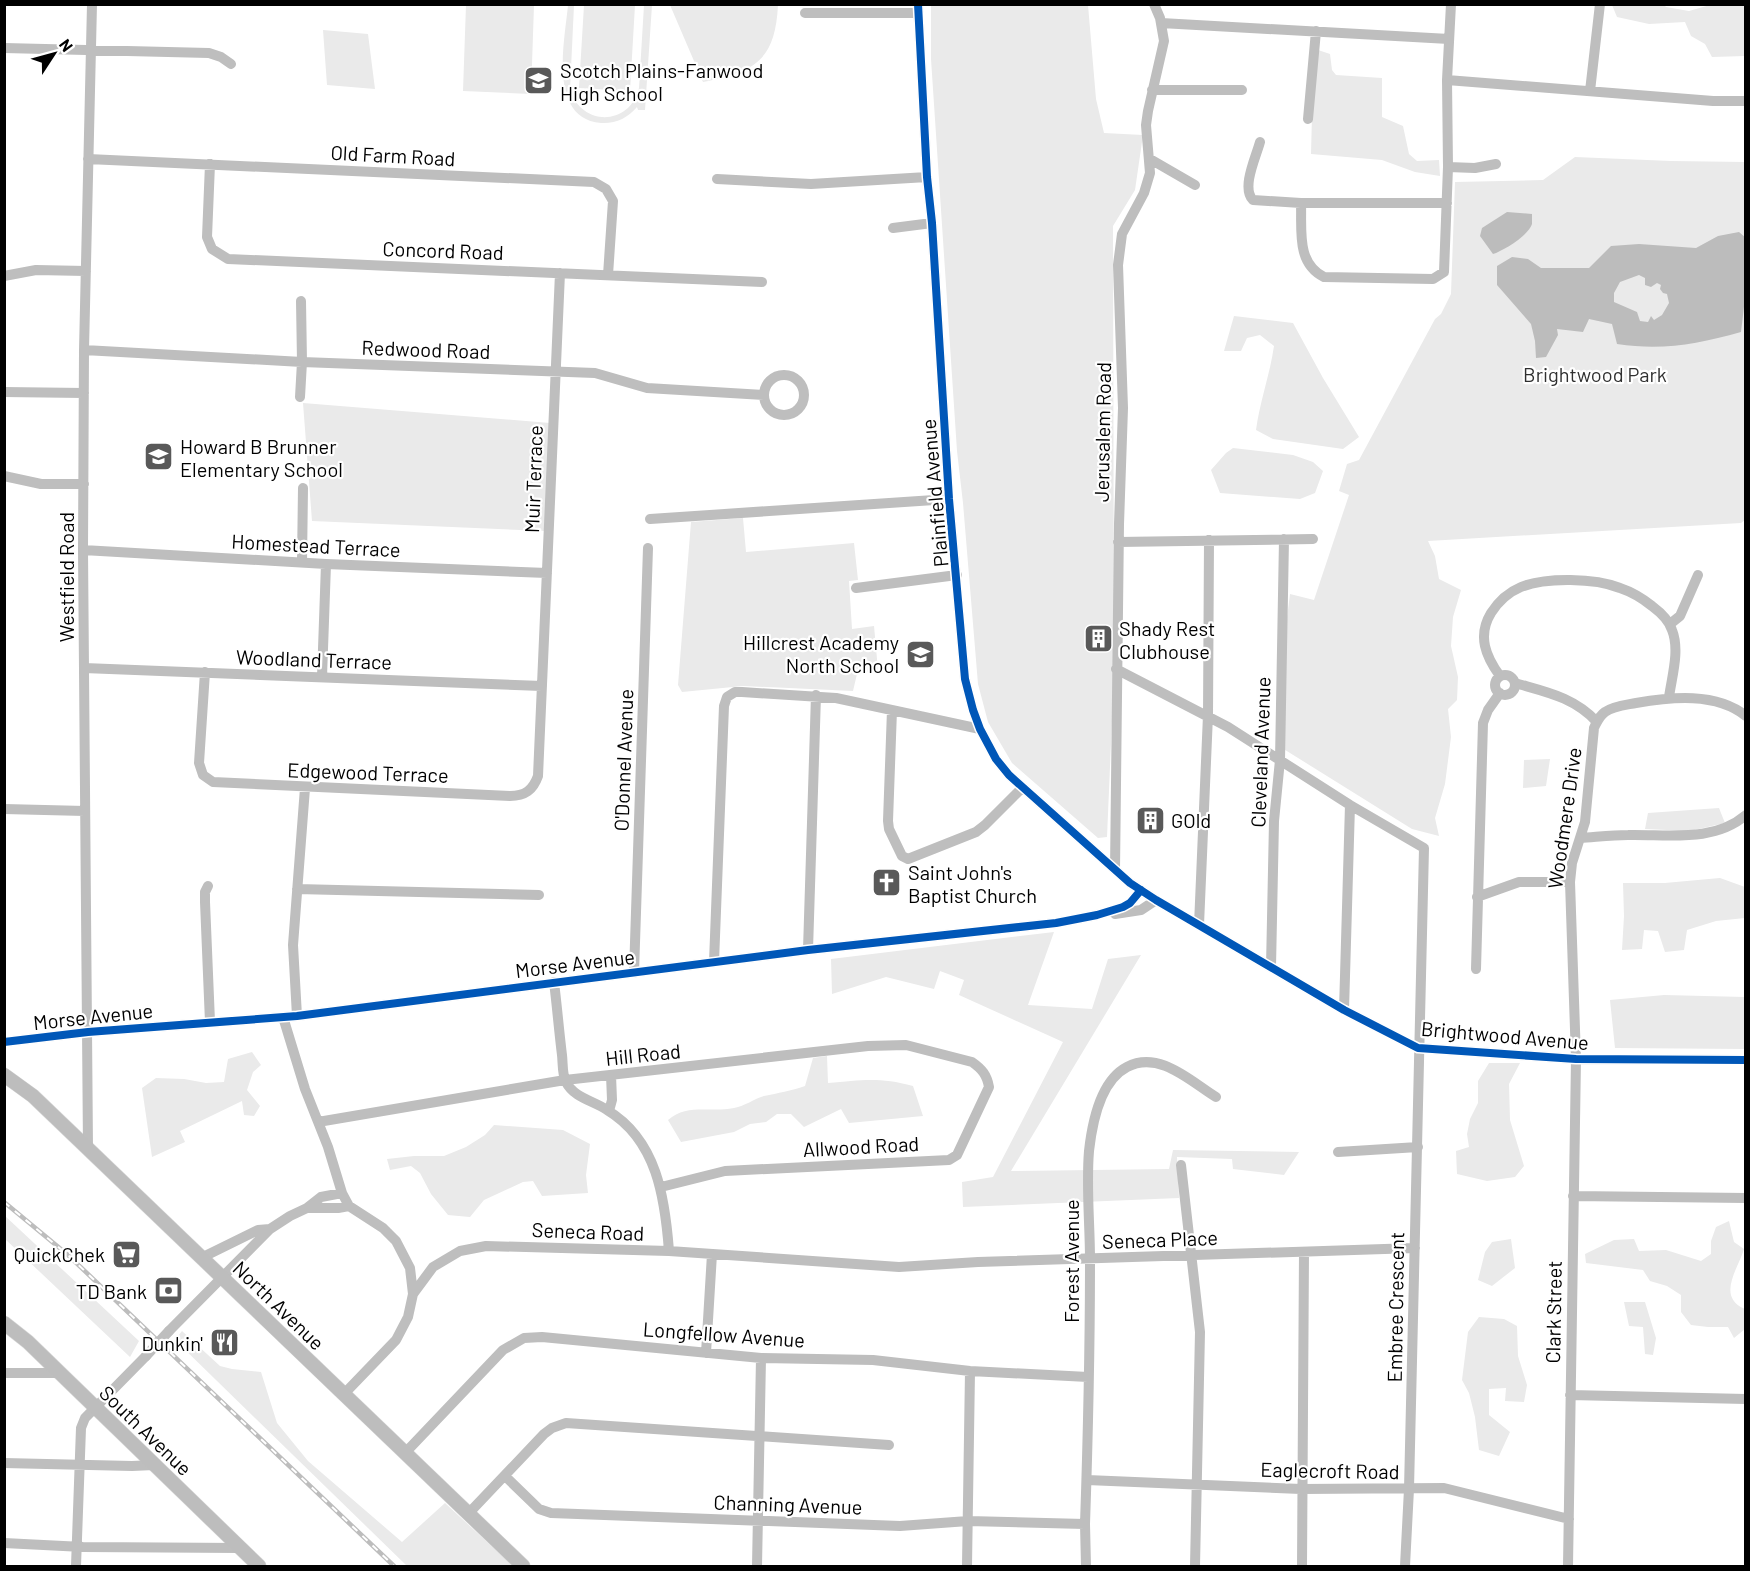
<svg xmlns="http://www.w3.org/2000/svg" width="1750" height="1571" font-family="Barlow,sans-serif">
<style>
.green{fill:#eaeaea}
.water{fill:#bcbcbc;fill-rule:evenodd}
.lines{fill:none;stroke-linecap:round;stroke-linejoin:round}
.major-casing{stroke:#dbdbdb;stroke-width:15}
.minor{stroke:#bebebe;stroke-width:10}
.major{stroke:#bdbdbd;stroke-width:14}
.rail-casing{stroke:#bdbdbd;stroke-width:4.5}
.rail{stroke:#fff;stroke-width:2;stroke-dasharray:7;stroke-linecap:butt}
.minor-bridge{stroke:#bebebe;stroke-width:10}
.cycleway-casing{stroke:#fff;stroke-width:11}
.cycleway{stroke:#0057b8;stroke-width:8}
.labels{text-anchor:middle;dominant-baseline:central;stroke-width:4.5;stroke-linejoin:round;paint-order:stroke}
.poi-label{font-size:20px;fill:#000;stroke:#fff;text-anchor:start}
.street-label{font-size:20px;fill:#000;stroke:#fff}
.park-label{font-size:20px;fill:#303030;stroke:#fff}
</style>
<rect width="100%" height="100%" fill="#fff"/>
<!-- green -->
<path class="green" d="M466,5h68l-3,89 -68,-3z
M568,5h6l-4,85c12,37 60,36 69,-2l5,-83h8l-7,105h-7l-1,-3c-9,11 -22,17 -36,16 -54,-5 -36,-83 -33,-118z
M584,5h51l-5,86 -51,-3z
M670,5h108c-3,57 -24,66 -75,77z
M931,5h157l8,94 8,34 39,2 -8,55 -22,36 1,448 -7,163 -9,1 -86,-75 -24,-41 -10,-38 -15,-181 -6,-52 -26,-392z
M1612,5h52l2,2 23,4 21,-6h35v51l-33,1 -7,-13 -14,-8 -6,-14 -36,2 -32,-7z
M323,30l45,4 7,55 -48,-4z
M1318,50l12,4 2,16 4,5 46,3v39l21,9 6,28 8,7 22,-1 1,16 -25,-4 -33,-12 -71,-6 1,-39z
M1575,157l96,4 74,1v358l-4,3 -313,18 7,15 4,23 22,11 -8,27 -2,29 7,31 -1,23 -9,9 3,28 -6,47 -10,34 4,18 -27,-7 -130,-81 4,-122 4,-32 24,6 35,-105 -10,-4 8,-27 12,-4 76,-141 6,-5 10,-20 4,-112 88,-2z
M1234,316l59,7 30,55 36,59 -16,12 -70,-10 -17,-9c4,-29 14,-56 18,-84l-14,-11 -13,3 -6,13h-17z
M303,403l247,20 -5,108 -233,-10z
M1233,448l60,7 20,7 10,9 -8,22 -15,6 -80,-6 -9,-23 15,-17z
M743,518l3,34 108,-9 4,37 -9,1 3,48 22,-3 4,44 -21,4 -4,17 -110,-5 -61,6 -4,-7 13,-163z
M1550,759l-4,27 -23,2 1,-28z
M1719,808l6,15 -35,8 -45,-2 3,-16z
M1720,878l25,9v31l-29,3 -29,9 -3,20 -19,2 -7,-21 -14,-1 -2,19 -20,1 2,-34 -1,-33h42z
M1054,932l-26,73 64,4 16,-50 33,-4 -130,216 158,-2 4,-19 126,2 -15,23 -51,-6 -1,-10 -55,-2 2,41 -216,9 -1,-25 31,-5 70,-135 -104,-47 5,-15 -24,-9 -6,18 -48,-12 -54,17 -1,-35z
M1664,995l81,2v52l-130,-1 -5,-48z
M252,1052l9,13 -8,7 -6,18 13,16 -6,10 -10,-1 -2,-14 -62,30 5,11 -33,15 -10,-69 14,-10 28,1 22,4 18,-1 4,-23z
M827,1056l1,27c34,-3 52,-6 85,3l10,30 -74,7 -8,-14 -37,18 -13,-13h-14l-11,8 -16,2 -16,8 -53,10 -13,-22c19,-17 43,-7 66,-12 11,-2 20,-9 30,-12 14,-3 27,-5 41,-10l8,-28z
M1489,1063h31l-11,21 1,36 14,46 -9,11 -28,4 -30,-7 -1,-23 13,-4 -2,-13 3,-15 8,-16v-22z
M494,1125l69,5 27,14 -4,31 2,18 -46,3 -9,-15 -10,1 -39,18 -14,17 -22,-2 -17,-21 -11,-21 -9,-7 -21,4 -3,-11 27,-3h30l22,-9 19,-12z
M4,1215l135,126 -9,16 -125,-118z
M1729,1221l5,21 10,7c-6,20 -28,48 1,60v20l-11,9 -6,-11h-20l-17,-2 -10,-13v-17l-14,-9 -17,-5 -7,-11 -57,-7 -1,-9 29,-14 20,-1 5,12 27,-1 35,11 10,-7v-13l5,-14z
M1511,1239l4,29 -23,18 -14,-6 7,-28 7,-10z
M1624,1302h21l11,36 -3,17 -8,-1 -2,-27 -14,-1z
M1479,1317l25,2 13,7 1,30 9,29 -3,17 -19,-1 1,-13 -17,1v26l21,17 -11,24 -20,-6 -4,-33 -6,-24 -7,-13 6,-48z
M182,1331l38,35 12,3 29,3 16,51 31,38 94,81 43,-39 68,63h-106l-232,-226z"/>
<!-- water -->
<path class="water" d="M1507,212l25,2c0,3 0,8 0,10 -3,11 -29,27 -39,30l-13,-18 2,-8z
M1739,232l7,6v52l-5,42c-44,12 -78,19 -124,12l-5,-20 -23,-5 -6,13 -26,-3 1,6 -12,22 -10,1 -1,-17 -4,-17 -34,-39v-19l15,-9 16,2 13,9h48l22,-22 28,-2 57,4 22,-12zM1639,275l6,3v7l6,2 6,-4 4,2 -1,4 3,4 4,1 2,9 -7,12 -8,5 -3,-4 -3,6 -8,-1 -3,-9 -23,-10v-9l6,-11z"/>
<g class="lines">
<defs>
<path id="major" d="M4,1075l29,21 490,470
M4,1323l24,19 231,224"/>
</defs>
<!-- major casing -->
<use href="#major" class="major-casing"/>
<!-- minor -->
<path class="minor" d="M918,4l9,173 5,46 17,276 16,180 8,31 7,19 16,30 13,16 121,108 26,17 188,110 74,38 158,11 170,1
M805,13h114
M1161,23l288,16
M4,48l205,5 12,4 10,7
M1447,80l266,21h33
M1152,90h90
M1590,91l10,-87
M1308,119l8,-88
M1260,142c-4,15 -19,46 -7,58l48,3h146
M88,159l506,23 12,7 7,12 -5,74
M1150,159l45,26
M210,164l-3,73 5,12 16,10 534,23
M1448,167l27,1 21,-4
M717,179l94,5 116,-7
M1301,203c1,27 -5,60 23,74l109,2 11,-7 4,-105 -1,-87 4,-76
M893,228l39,-5
M4,276l32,-6 50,1
M84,350l218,12 293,11 52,15 117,7
M764 395a20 20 0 1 1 40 0a20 20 0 1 1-40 0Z
M4,392l80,1
M300,397l2,-35 -1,-61
M4,476l37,8h43
M650,519l299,-20
M1118,542l195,-3
M83,550l243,14 221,9
M302,562l1,-74
M856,588l101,-13
M1670,624l10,-8 18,-41
M84,668l458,18
M1116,669l112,58 122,78 74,43 -15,641 -4,77
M205,672l-6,91 4,12 10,7 297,14c15,0 23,-6 28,-20l22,-503
M1495 685a10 10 0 1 1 20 0a10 10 0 1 1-20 0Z
M1500,676c-14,-19 -23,-40 -9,-63 7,-11 18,-21 30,-26 25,-10 74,-9 99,1 12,4 22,10 32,18 8,6 17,14 20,24 8,20 0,46 -3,67
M322,677l4,-113
M1515,683c31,9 59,14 82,39
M892,710l-4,111 1,8 13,27 6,3 5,-2 63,-25 9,-7 37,-37
M4,809l81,2
M1580,838c16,-1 32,-3 48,-3 40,-1 85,8 118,-20
M1115,870l4,-346 4,-116 -5,-143 4,-31 22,-41 6,-20 -4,-48 2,-14 16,-70 -4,-23 -6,-14
M208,886l-3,6v10l5,120
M297,889l242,6
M1477,897l42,-15h51
M1115,914l26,-4 15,-10
M1199,925l9,-210 1,-175
M808,950l8,-255
M714,962l10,-256 3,-9 8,-5h7l94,6 144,31
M1271,967l3,-146 6,-61 4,-221
M1476,969l7,-246 5,-13 12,-17
M634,973l14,-425
M554,982c3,24 5,49 8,73 1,8 0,20 4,27 8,16 28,19 41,28 50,30 58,88 62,141
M1344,1010l6,-205
M297,1016l-4,-71 12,-157
M283,1017l22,72 23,58 14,46 7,13 34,22 13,13 14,27 3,26
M4,1042l84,-10 209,-16 511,-66 248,-27 41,-8 26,-8 7,-4 11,-13
M609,1111l3,-11 -1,-25
M318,1122l247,-42 303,-34 38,-1 66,17c10,7 15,13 17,25l-32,68 -8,5 -224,11 -64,16
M88,1149l-5,-599 1,-200 8,-346
M1338,1152l80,-5
M1181,1165l19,167 -5,234
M1573,1196l173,2
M307,1208h31l11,-2
M201,1258l57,-28 12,-1
M169,1331l101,-102 20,-13 17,-8 14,-11 21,-4
M706,1353l6,-99
M4,1373h55
M344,1394l52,-54 12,-23 5,-23 20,-27 27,-16 26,-5 183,5 230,16 79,-5 437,-14
M1570,1395l176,4
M405,1453l98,-103 21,-12 18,-1 219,21 112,2 97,11 118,6
M4,1463l128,3 22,-1
M505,1476l34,33 12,4 349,13 68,-5 117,3
M1087,1480l214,9 143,-1 125,31
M468,1514l76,-80 8,-6 14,-5 323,22
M4,1543l79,4 157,1
M76,1566l5,-138 4,-10 61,-62
M757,1566l4,-208
M967,1566l3,-195
M1086,1566l-1,-42c3,-88 5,-176 5,-264 0,-36 -4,-73 -1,-109 3,-27 11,-70 38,-84 32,-17 63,14 89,30
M1302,1566l2,-314
M1568,1566l8,-507 -6,-177 2,-19 13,-41 9,-94c3,-6 5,-12 11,-16 8,-6 21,-7 31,-9 35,-6 80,-11 110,13"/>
<!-- major -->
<use href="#major" class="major"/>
<defs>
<path id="rail" d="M4,1202l64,53 326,311"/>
</defs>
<!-- rail casing -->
<use href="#rail" class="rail-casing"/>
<!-- rail -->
<use href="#rail" class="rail"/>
<!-- minor-bridge -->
<path class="minor-bridge" d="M146,1356l23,-25"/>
<defs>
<path id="cycleway" d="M918,4l9,173 5,46 17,276 16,180 8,31 7,19 16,30 13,16 121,108 26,17 188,110 74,38 158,11 170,1
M4,1042l84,-10 209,-16 511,-66 248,-27 41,-8 26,-8 7,-4 11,-13"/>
</defs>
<!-- cycleway casing -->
<use href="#cycleway" class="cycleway-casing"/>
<!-- cycleway -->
<use href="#cycleway" class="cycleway"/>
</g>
<!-- icons -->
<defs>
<symbol id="school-square" viewBox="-11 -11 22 22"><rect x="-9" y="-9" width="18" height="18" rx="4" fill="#595959" stroke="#fff"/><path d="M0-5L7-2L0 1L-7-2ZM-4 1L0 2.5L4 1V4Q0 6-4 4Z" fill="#fff"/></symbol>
<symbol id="building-square" viewBox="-11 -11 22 22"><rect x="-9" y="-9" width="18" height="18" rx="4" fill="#595959" stroke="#fff"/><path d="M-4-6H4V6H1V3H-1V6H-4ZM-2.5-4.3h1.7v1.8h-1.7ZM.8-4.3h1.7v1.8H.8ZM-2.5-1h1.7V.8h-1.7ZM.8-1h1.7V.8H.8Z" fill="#fff"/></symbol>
<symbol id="church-square" viewBox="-11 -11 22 22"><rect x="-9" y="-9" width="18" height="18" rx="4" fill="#595959" stroke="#fff"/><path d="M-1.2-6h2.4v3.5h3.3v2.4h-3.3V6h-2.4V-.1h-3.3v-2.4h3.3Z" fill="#fff"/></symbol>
<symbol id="supermarket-square" viewBox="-11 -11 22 22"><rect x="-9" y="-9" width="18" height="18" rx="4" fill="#595959" stroke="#fff"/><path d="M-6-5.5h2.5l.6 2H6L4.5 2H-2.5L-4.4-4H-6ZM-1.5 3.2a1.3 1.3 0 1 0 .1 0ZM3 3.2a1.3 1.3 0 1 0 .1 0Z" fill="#fff"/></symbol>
<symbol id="bank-square" viewBox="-11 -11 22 22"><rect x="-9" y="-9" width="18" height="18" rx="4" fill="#595959" stroke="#fff"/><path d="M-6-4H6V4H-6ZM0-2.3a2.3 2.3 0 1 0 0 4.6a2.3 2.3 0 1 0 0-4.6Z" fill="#fff"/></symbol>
<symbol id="restaurant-square" viewBox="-11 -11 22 22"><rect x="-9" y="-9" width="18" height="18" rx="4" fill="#595959" stroke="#fff"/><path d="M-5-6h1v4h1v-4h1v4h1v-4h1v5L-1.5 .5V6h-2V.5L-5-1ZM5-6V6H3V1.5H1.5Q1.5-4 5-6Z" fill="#fff"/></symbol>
</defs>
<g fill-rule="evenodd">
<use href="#school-square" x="522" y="64" width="33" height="33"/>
<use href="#school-square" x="142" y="440" width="33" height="33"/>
<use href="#building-square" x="1082" y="622" width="33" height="33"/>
<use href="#school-square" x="904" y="638" width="33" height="33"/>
<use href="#building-square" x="1134" y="804" width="33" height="33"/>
<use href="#church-square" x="870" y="866" width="33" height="33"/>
<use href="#supermarket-square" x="110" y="1238" width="33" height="33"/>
<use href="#bank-square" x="152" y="1274" width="33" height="33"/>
<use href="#restaurant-square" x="208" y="1326" width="33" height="33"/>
</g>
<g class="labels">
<!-- poi labels -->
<g class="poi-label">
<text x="560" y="70">Scotch Plains-Fanwood<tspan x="560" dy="23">High School</tspan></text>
<text x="180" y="446">Howard B Brunner<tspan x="180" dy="23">Elementary School</tspan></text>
<text x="1119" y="628">Shady Rest<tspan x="1119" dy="23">Clubhouse</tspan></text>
<text x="899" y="642" text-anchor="end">Hillcrest Academy<tspan x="899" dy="23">North School</tspan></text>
<text x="1171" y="820">GOld</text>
<text x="908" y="872">Saint John's<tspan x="908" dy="23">Baptist Church</tspan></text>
<text x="105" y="1254" text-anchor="end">QuickChek</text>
<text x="147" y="1291" text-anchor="end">TD Bank</text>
<text x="203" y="1343" text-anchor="end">Dunkin'</text>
</g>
<!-- street labels -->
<g class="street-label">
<text transform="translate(393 155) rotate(3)">Old Farm Road</text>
<text transform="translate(443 250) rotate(2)">Concord Road</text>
<text transform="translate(426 349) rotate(2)">Redwood Road</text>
<text transform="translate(1102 432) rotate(-89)">Jerusalem Road</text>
<text transform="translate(533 479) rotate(-88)">Muir Terrace</text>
<text transform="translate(934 493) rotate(-95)">Plainfield Avenue</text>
<text transform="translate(316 545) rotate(3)">Homestead Terrace</text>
<text transform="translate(66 577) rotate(-90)">Westfield Road</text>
<text transform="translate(314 659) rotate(2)">Woodland Terrace</text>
<text transform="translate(1260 752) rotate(-88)">Cleveland Avenue</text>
<text transform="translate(623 760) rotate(-88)">O'Donnel Avenue</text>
<text transform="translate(368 772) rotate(2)">Edgewood Terrace</text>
<text transform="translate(1564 818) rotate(-82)">Woodmere Drive</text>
<text transform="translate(575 963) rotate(-7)">Morse Avenue</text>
<text transform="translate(93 1016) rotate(-6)">Morse Avenue</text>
<text transform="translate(1505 1035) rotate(5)">Brightwood Avenue</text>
<text transform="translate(643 1054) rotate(-6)">Hill Road</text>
<text transform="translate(861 1146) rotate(-3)">Allwood Road</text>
<text transform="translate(588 1231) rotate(2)">Seneca Road</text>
<text transform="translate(1160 1239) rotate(-2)">Seneca Place</text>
<text transform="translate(1071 1261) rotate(-90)">Forest Avenue</text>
<text transform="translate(279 1305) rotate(44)">North Avenue</text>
<text transform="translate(1395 1307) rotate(-89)">Embree Crescent</text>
<text transform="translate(1553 1312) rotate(-89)">Clark Street</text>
<text transform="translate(724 1334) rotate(4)">Longfellow Avenue</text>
<text transform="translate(146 1430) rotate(44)">South Avenue</text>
<text transform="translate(1330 1470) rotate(1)">Eaglecroft Road</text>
<text transform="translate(788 1504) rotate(2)">Channing Avenue</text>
</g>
<!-- park labels -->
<g class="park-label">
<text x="1595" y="374">Brightwood Park</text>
</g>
</g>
<!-- border -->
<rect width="1750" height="1571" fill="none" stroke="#000000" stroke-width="12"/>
<!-- north arrow -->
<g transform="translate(54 54) rotate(54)" stroke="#ffffff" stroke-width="4.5" paint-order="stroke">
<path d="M0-4.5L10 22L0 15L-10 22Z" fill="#000000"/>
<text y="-9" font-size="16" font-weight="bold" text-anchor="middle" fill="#000000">N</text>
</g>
</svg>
